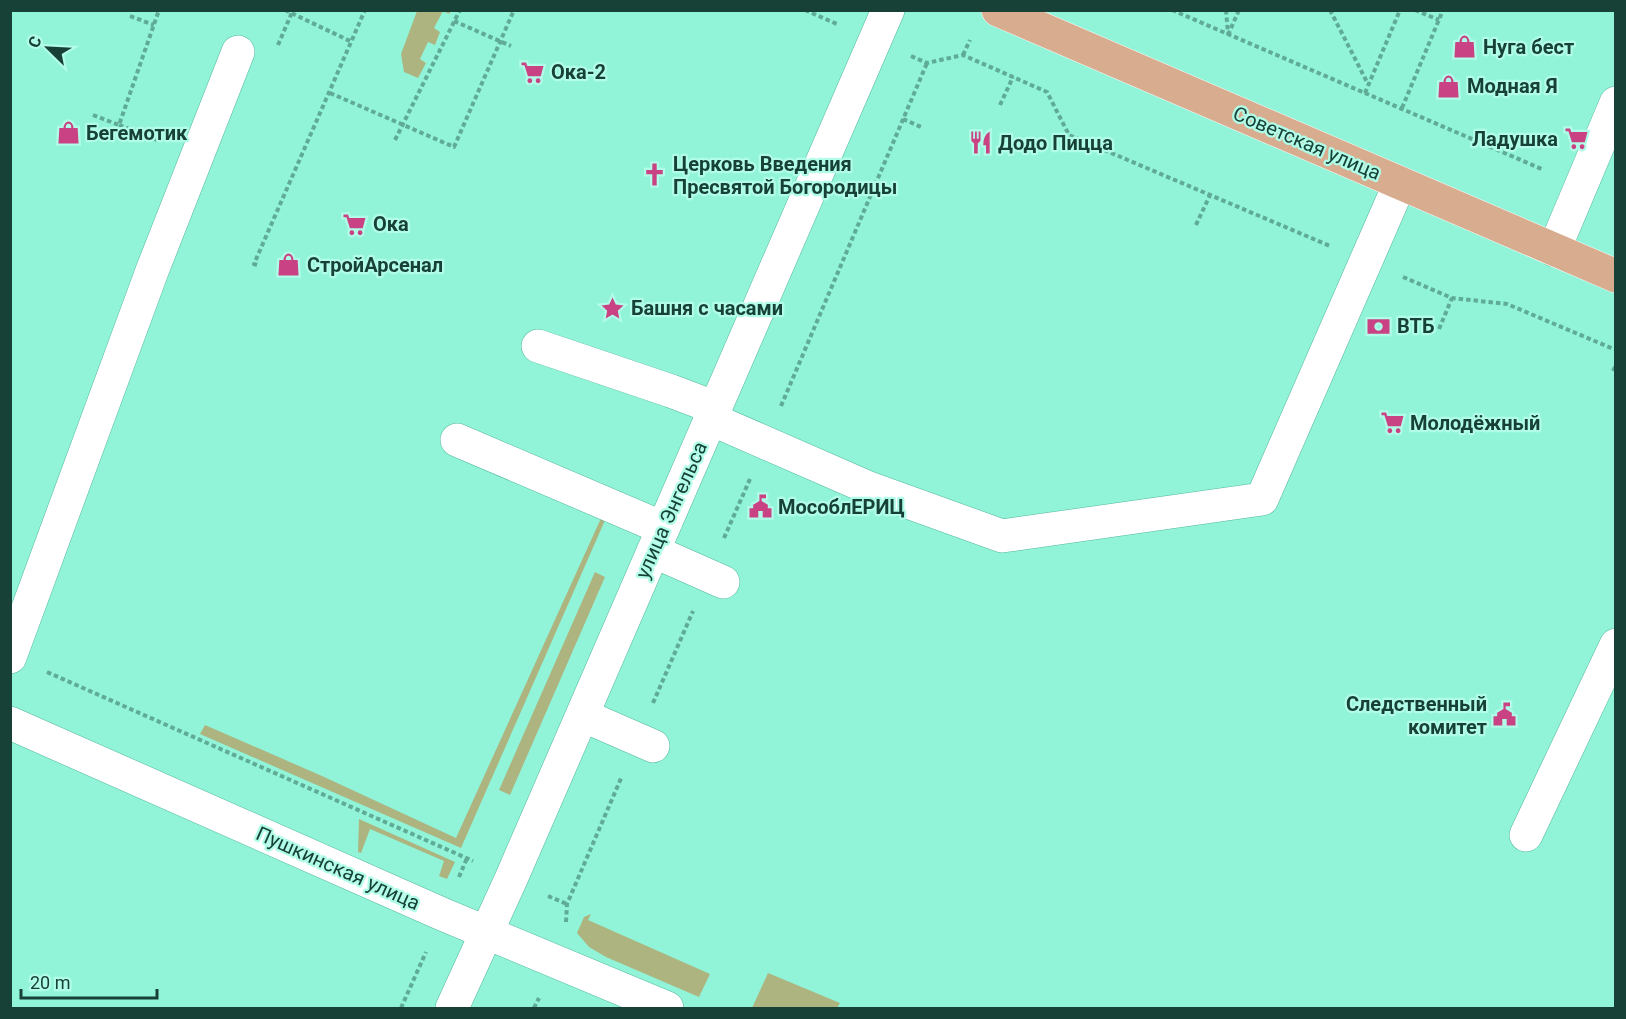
<svg xmlns="http://www.w3.org/2000/svg" width="1626" height="1019" font-family="Roboto,sans-serif">
<style>
.green{fill:#adb47f}
.lines{fill:none;stroke-linecap:round;stroke-linejoin:round}
.minor-casing{stroke:#53b79e;stroke-width:34}
.major-casing{stroke:#fff;stroke-width:34}
.path{stroke:#5fab96;stroke-width:4;stroke-dasharray:4.5 3;stroke-linecap:butt}
.minor{stroke:#fff;stroke-width:33}
.major{stroke:#d7ac8f;stroke-width:33}
.labels{text-anchor:middle;dominant-baseline:central;stroke-width:4.5;stroke-linejoin:round;paint-order:stroke}
.poi-label{font-size:20px;font-weight:bold;fill:#174137;stroke:#b1fde7;text-anchor:start}
.street-label{font-size:20px;fill:#174137;stroke:#b1fde7}
</style>
<rect width="100%" height="100%" fill="#91f4d8"/>
<!-- green -->
<path class="green" d="M417,11h34l-2,3 -6,-3 -9,17 6,4 -5,13 -7,-3 -8,17 6,4 -8,15 -14,-6 -3,-18z
M602,516l4,2 -145,330 -261,-114 5,-9 117,51 134,62z
M595,572l10,5 -95,218 -11,-5z
M359,819l96,43 -8,17 -8,-3 5,-15 -74,-32 -9,24 -3,-1z
M591,914l-3,6 122,54 -11,23 -93,-40 -17,-10 -12,-14 7,-16z
M768,973l72,30 -3,5h-85z"/>
<g class="lines">
<defs>
<path id="minor" d="M1554,250l62,-147
M538,346l133,45 45,17
M711,419l158,69 133,48 260,-37 138,-316
M457,440l206,88
M653,551l70,31
M10,657l142,-386 86,-219
M582,715l71,31
M10,723l432,191 225,94
M1526,835l90,-190
M452,1008l59,-129 377,-869"/>
<path id="major" d="M998,10l618,266"/>
</defs>
<!-- minor casing -->
<use href="#minor" class="minor-casing"/>
<!-- major casing -->
<use href="#major" class="major-casing"/>
<!-- path -->
<path class="path" d="M285,10l67,32
M805,10l32,14
M1172,10l372,160
M1226,10l2,24
M1330,10l38,74
M1415,10l24,10
M130,16l24,9
M454,21l57,25
M1228,35l11,-25
M278,45l15,-35
M963,55l7,-15
M911,56l16,7 36,-8 84,37 22,43 261,111
M330,93l124,54 60,-137
M1365,93l35,-83
M1000,105l13,-28
M1402,108l41,-98
M93,115l26,10 40,-115
M903,119l18,8
M119,125l41,16
M395,140l65,-130
M1196,225l14,-30
M257,265l-3,-1 111,-254
M1403,277l49,21 55,6 109,46
M1439,329l13,-31
M1613,371l3,-6
M781,406l146,-343
M724,538l26,-59
M47,672l426,189
M653,703l40,-92
M459,877l8,-19
M548,896l19,8
M566,922l1,-18 55,-128
M401,1008l25,-56
M534,1008l5,-10"/>
<!-- minor -->
<use href="#minor" class="minor"/>
<!-- major -->
<use href="#major" class="major"/>
</g>
<!-- icons -->
<defs>
<symbol id="shop-bare" viewBox="-9 -9 18 18"><path d="M-5-2.5h2.3a2.7 3.5 0 0 1 5.4 0H5L5.5 6h-11ZM-1.5-2.5h3a1.5 2.3 0 0 0-3 0Z" fill="#c94384" stroke="#b1fde7" stroke-width="2.5" paint-order="stroke"/></symbol>
<symbol id="supermarket-bare" viewBox="-9 -9 18 18"><path d="M-6-5.5h2.5l.6 2H6L4.5 2H-2.5L-4.4-4H-6ZM-1.5 3.2a1.3 1.3 0 1 0 .1 0ZM3 3.2a1.3 1.3 0 1 0 .1 0Z" fill="#c94384" stroke="#b1fde7" stroke-width="2.5" paint-order="stroke"/></symbol>
<symbol id="restaurant-bare" viewBox="-9 -9 18 18"><path d="M-5-6h1v4h1v-4h1v4h1v-4h1v5L-1.5 .5V6h-2V.5L-5-1ZM5-6V6H3V1.5H1.5Q1.5-4 5-6Z" fill="#c94384" stroke="#b1fde7" stroke-width="2.5" paint-order="stroke"/></symbol>
<symbol id="church-bare" viewBox="-9 -9 18 18"><path d="M-1.2-6h2.4v3.5h3.3v2.4h-3.3V6h-2.4V-.1h-3.3v-2.4h3.3Z" fill="#c94384" stroke="#b1fde7" stroke-width="2.5" paint-order="stroke"/></symbol>
<symbol id="sight-bare" viewBox="-9 -9 18 18"><path d="M0-6L1.8-2.2L6-1.7L2.9 1.2L3.7 5.4L0 3.3L-3.7 5.4L-2.9 1.2L-6-1.7L-1.8-2.2Z" fill="#c94384" stroke="#b1fde7" stroke-width="2.5" paint-order="stroke"/></symbol>
<symbol id="bank-bare" viewBox="-9 -9 18 18"><path d="M-6-4H6V4H-6ZM0-2.3a2.3 2.3 0 1 0 0 4.6a2.3 2.3 0 1 0 0-4.6Z" fill="#c94384" stroke="#b1fde7" stroke-width="2.5" paint-order="stroke"/></symbol>
<symbol id="civic-bare" viewBox="-9 -9 18 18"><path d="M-.6-6.5H3V-4.5H.6V-3L4-1V1h2V6H-6V1h2V-1L-.6-3ZM-1.2 2.5V6h2.4V2.5Z" fill="#c94384" stroke="#b1fde7" stroke-width="2.5" paint-order="stroke"/></symbol>
</defs>
<g fill-rule="evenodd">
<use href="#shop-bare" x="1448" y="30" width="33" height="33"/>
<use href="#supermarket-bare" x="516" y="56" width="33" height="33"/>
<use href="#shop-bare" x="1432" y="70" width="33" height="33"/>
<use href="#shop-bare" x="52" y="116" width="33" height="33"/>
<use href="#supermarket-bare" x="1560" y="122" width="33" height="33"/>
<use href="#restaurant-bare" x="964" y="126" width="33" height="33"/>
<use href="#church-bare" x="638" y="158" width="33" height="33"/>
<use href="#supermarket-bare" x="338" y="208" width="33" height="33"/>
<use href="#shop-bare" x="272" y="248" width="33" height="33"/>
<use href="#sight-bare" x="596" y="292" width="33" height="33"/>
<use href="#bank-bare" x="1362" y="310" width="33" height="33"/>
<use href="#supermarket-bare" x="1376" y="406" width="33" height="33"/>
<use href="#civic-bare" x="744" y="490" width="33" height="33"/>
<use href="#civic-bare" x="1488" y="698" width="33" height="33"/>
</g>
<g class="labels">
<!-- poi labels -->
<g class="poi-label">
<text x="1483" y="47">Нуга бест</text>
<text x="551" y="72">Ока-2</text>
<text x="1467" y="86">Модная Я</text>
<text x="86" y="133">Бегемотик</text>
<text x="1558" y="139" text-anchor="end">Ладушка</text>
<text x="998" y="143">Додо Пицца</text>
<text x="673" y="164">Церковь Введения<tspan x="673" dy="23">Пресвятой Богородицы</tspan></text>
<text x="373" y="224">Ока</text>
<text x="307" y="265">СтройАрсенал</text>
<text x="631" y="308">Башня с часами</text>
<text x="1397" y="326">ВТБ</text>
<text x="1410" y="423">Молодёжный</text>
<text x="778" y="507">МособлЕРИЦ</text>
<text x="1487" y="704" text-anchor="end">Следственный<tspan x="1487" dy="23">комитет</tspan></text>
</g>
<!-- street labels -->
<g class="street-label">
<text transform="translate(1307 143) rotate(23)">Советская улица</text>
<text transform="translate(671 510) rotate(-66)">улица Энгельса</text>
<text transform="translate(338 868) rotate(24)">Пушкинская улица</text>
</g>
</g>
<!-- border -->
<rect width="1626" height="1019" fill="none" stroke="#174137" stroke-width="24"/>
<!-- north arrow -->
<g transform="translate(48 48) rotate(294)" stroke="#b1fde7" stroke-width="4.5" paint-order="stroke">
<path d="M0-4.5L10 22L0 15L-10 22Z" fill="#174137"/>
<text y="-9" font-size="16" font-weight="bold" text-anchor="middle" fill="#174137">С</text>
</g>
<!-- scale -->
<path d="M21 989v9h136v-9" fill="none" stroke="#174137" stroke-width="3"/>
<text x="30" y="989" font-size="18" fill="#174137" stroke="#b1fde7" stroke-width="4.5" paint-order="stroke">20 m</text>
</svg>
